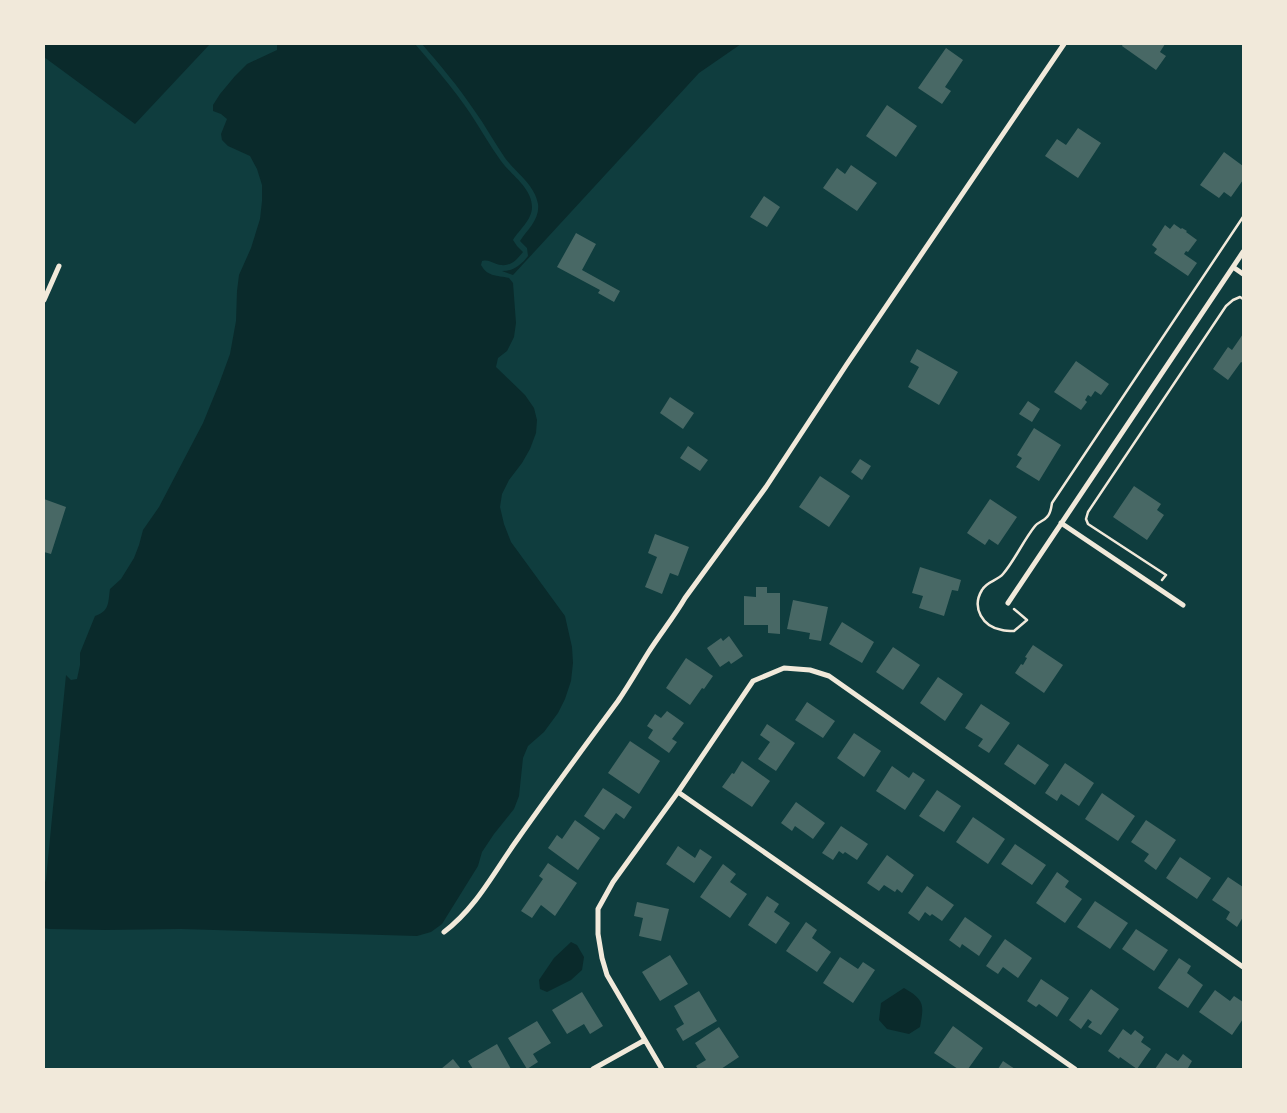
<svg xmlns="http://www.w3.org/2000/svg" width="1287" height="1113" font-family="Manrope,sans-serif">
<style>
.water{fill:#0a2a2b}
.building{fill:#486865}
.lines{fill:none;stroke-linecap:round;stroke-linejoin:round}
.path{stroke:#f1e9da;stroke-width:2.5}
.minor{stroke:#f1e9da;stroke-width:5}
</style>
<rect width="100%" height="100%" fill="#0f3d3e"/>
<!-- water -->
<path class="water" d="M44,44h166l-75,80 -91,-67z
M277,44h138c19,22 38,44 55,69 10,15 20,33 31,48 10,14 31,27 31,46 0,13 -13,23 -19,33l4,6 6,6c-8,10 -15,17 -29,11 -5,-2 -6,-3 -12,-2l-1,4c7,12 15,10 28,13l4,5 3,40 -2,14 -7,14 -9,7 -2,9 29,28 9,13 3,12 -1,13 -6,16 -8,14 -13,17 -7,14 -2,13 4,17 7,18 54,74 7,31 1,16 -2,18 -6,18 -7,14 -14,19 -16,14 -5,12 -4,38 -5,13 -20,25 -12,18 -4,14 -36,58 -11,8 -14,4 -236,-7 -76,1 -56,-1 -5,-1v-42l2,-7 20,-204 5,5 6,-1 3,-14v-12l15,-37c15,-5 13,-14 15,-27l11,-10 13,-21 5,-13 4,-15 16,-23 44,-84 16,-39 11,-30 6,-33 1,-30 2,-16 12,-27 9,-29 2,-18v-16l-5,-16 -7,-13 -22,-10 -6,-6 -1,-6 6,-15 -6,-5 -8,-3v-6l7,-11 15,-18 12,-12 30,-14z
M422,44h319l-42,29 -186,202 -11,-4c12,0 19,-6 26,-15l-1,-8 -7,-7c8,-12 20,-22 18,-37 -3,-19 -22,-31 -33,-46 -11,-16 -20,-33 -31,-48 -16,-24 -34,-45 -52,-66z
M571,942l6,3 7,12 -2,13 -11,10 -24,12 -7,-3 -1,-9 15,-22z
M904,988c21,12 20,17 16,39l-11,7 -22,-5 -8,-9 2,-17z"/>
<!-- building -->
<path class="building" d="M1123,44h42l-5,8 6,4 -10,14 -34,-24z
M946,48l17,12 -18,27 6,4 -9,13 -24,-16z
M887,105l30,21 -21,31 -30,-21z
M1078,128l23,15 -23,35 -33,-22 12,-17 9,6z
M1224,152l19,14v14l-12,17 -7,-5 -5,6 -19,-13z
M851,165l26,18 -20,28 -34,-23 14,-20 8,6z
M764,196l16,11 -13,20 -17,-10z
M1174,224l7,5 1,-1 5,3 -1,1 11,8 -9,12 -2,-1 -2,3 13,9 -9,13 -34,-23 3,-4 -5,-4 13,-20 5,4z
M576,233l20,11 -14,26 38,21 -6,11 -16,-9 2,-3 -43,-23z
M1243,334v29l-2,-1 -13,18 -15,-11 15,-22 4,3z
M917,349l41,23 -19,33 -31,-18 11,-20 -9,-5z
M1076,361l33,23 -8,11 -6,-4 -4,6 -3,-2 -3,5 2,2 -6,8 -27,-18z
M670,397l24,16 -11,16 -23,-16z
M1028,401l12,8 -8,13 -13,-8z
M1034,428l27,17 -22,36 -23,-14 6,-9 -5,-3z
M688,446l20,14 -8,11 -20,-13z
M860,459l11,7 -9,14 -11,-8z
M820,476l30,20 -21,31 -30,-20z
M1134,486l27,18 -4,6 7,5 -17,25 -34,-23z
M44,499l22,8 -15,47 -7,-2z
M990,499l27,18 -19,28 -9,-6 -4,6 -18,-12z
M655,534l34,13 -11,29 -8,-3 -8,21 -17,-7 12,-30 -9,-4z
M920,567l41,13 -3,11 -6,-1 -8,26 -25,-8 4,-12 -11,-3z
M756,587h11v6h13v41l-12,-1v-8h-24v-29l12,1z
M793,600l35,7 -7,34 -12,-2 1,-6 -23,-4z
M842,622l32,20 -12,21 -33,-19z
M729,636l14,20 -12,8 -2,-3 -9,6 -13,-19 14,-10 2,3z
M1033,645l30,20 -19,28 -29,-20 6,-9 2,1 4,-7 -2,-1z
M893,647l27,18 -17,25 -27,-18z
M686,658l27,18 -9,13 -2,-1 -12,17 -24,-17z
M938,677l25,17 -18,27 -25,-18z
M807,702l28,19 -12,17 -28,-18z
M981,704l29,19 -21,30 -11,-7 5,-7 -18,-11z
M667,711l17,12 -12,16 5,3 -8,11 -21,-15 5,-8 -6,-4 8,-12 6,4z
M767,724l28,19 -19,28 -18,-12 12,-17 -10,-7z
M854,733l27,18 -17,26 -27,-19z
M630,741l30,20 -21,33 -31,-21z
M1018,744l31,21 -14,20 -31,-21z
M742,761l28,20 -18,26 -30,-20 10,-14 2,1z
M1065,763l29,20 -15,23 -18,-12 -4,7 -12,-8z
M892,766l17,12 4,-6 12,8 -20,30 -29,-19z
M603,788l29,19 -8,12 -8,-6 -12,17 -20,-14z
M937,790l24,16 -17,26 -25,-16z
M1102,793l33,23 -17,25 -33,-22z
M796,802l29,21 -12,16 -18,-13 -3,5 -11,-8z
M973,817l32,22 -17,25 -32,-22z
M575,820l25,18 -22,32 -30,-22 9,-13 5,4z
M1146,820l30,20 -20,30 -12,-9 5,-7 -18,-12z
M841,826l27,18 -11,16 -12,-8 -2,2 -4,-3 -6,9 -11,-7z
M1015,844l31,21 -14,20 -31,-21z
M678,846l17,12 5,-9 12,8 -18,26 -28,-19z
M887,855l27,20 -12,18 -5,-4 -2,3 -11,-7 -5,6 -12,-8z
M1180,857l31,21 -14,21 -31,-21z
M548,863l29,20 -22,33 -14,-11 -9,13 -11,-7 22,-32 -4,-3z
M723,864l13,10 -6,8 17,12 -17,24 -30,-21z
M1057,872l12,9 -4,6 17,12 -17,24 -29,-20z
M1228,877l15,10v30l-6,10 -11,-8 4,-7 -18,-12z
M927,886l27,19 -12,16 -10,-7 -2,2 -5,-4 -6,9 -11,-8z
M767,896l12,8 -5,8 16,11 -14,21 -28,-19z
M1095,901l33,22 -18,26 -33,-22z
M637,902l32,7 -8,32 -22,-5 4,-18 -9,-2z
M965,917l27,19 -13,20 -17,-12 -2,4 -11,-8z
M806,922l11,8 -5,8 19,14 -14,20 -31,-21z
M1136,929l32,21 -14,21 -32,-22z
M1005,939l27,19 -14,20 -15,-11 -5,7 -12,-8z
M670,955l18,29 -28,17 -18,-29z
M840,957l18,12 5,-7 12,8 -22,33 -30,-20z
M1179,958l12,8 -4,7 16,12 -15,23 -30,-20z
M1041,979l28,19 -12,19 -18,-13 -3,3 -9,-6z
M1091,989l28,20 -18,26 -13,-8 4,-5 -4,-3 -7,10 -12,-9z
M1215,990l15,11 4,-5 9,6v17l-11,16 -33,-23z
M699,991l18,30 -34,20 -7,-12 8,-5 -10,-18z
M582,992l21,34 -13,8 -6,-10 -17,10 -15,-24z
M537,1021l14,22 -18,11 5,8 -11,7 -19,-31z
M953,1026l30,22 -15,21h-10l-24,-16z
M719,1027l20,30 -18,12h-23l-2,-3 10,-6 -11,-17z
M1123,1029l8,6 4,-5 9,7 -3,5 10,7 -14,20 -17,-12 -1,2 -11,-8z
M497,1044l14,25h-38l-5,-8z
M1166,1053l12,8 5,-7 9,7 -4,7 2,1h-35z
M453,1059l8,10h-20z
M1003,1061l12,8h-17z"/>
<g class="lines">
<!-- path -->
<path class="path" d="M1162,580l4,-5 -78,-51 -2,-5 2,-7 138,-206 7,-6 7,-3 3,2
M1014,609l13,11 -13,11c-4,0 -8,0 -12,-1 -19,-3 -31,-22 -20,-40 5,-9 15,-9 21,-16 12,-14 20,-33 32,-48 3,-4 9,-5 12,-9 4,-4 4,-9 5,-14l191,-286"/>
<!-- minor -->
<path class="minor" d="M1233,267l10,7
M44,300l15,-34
M1061,523l122,82
M1008,603l235,-351
M678,792l397,277
M444,932c32,-24 50,-60 73,-92 33,-47 67,-93 101,-139 11,-16 20,-32 30,-48 12,-19 26,-36 37,-55l81,-111 81,-123 217,-320
M593,1069l52,-29
M662,1069l-55,-94 -5,-17 -4,-24v-25l15,-27 65,-90 75,-111 31,-13 26,2 19,6 414,291"/>
</g>
<!-- border -->
<rect width="1287" height="1113" fill="none" stroke="#f1e9da" stroke-width="90"/>
</svg>
